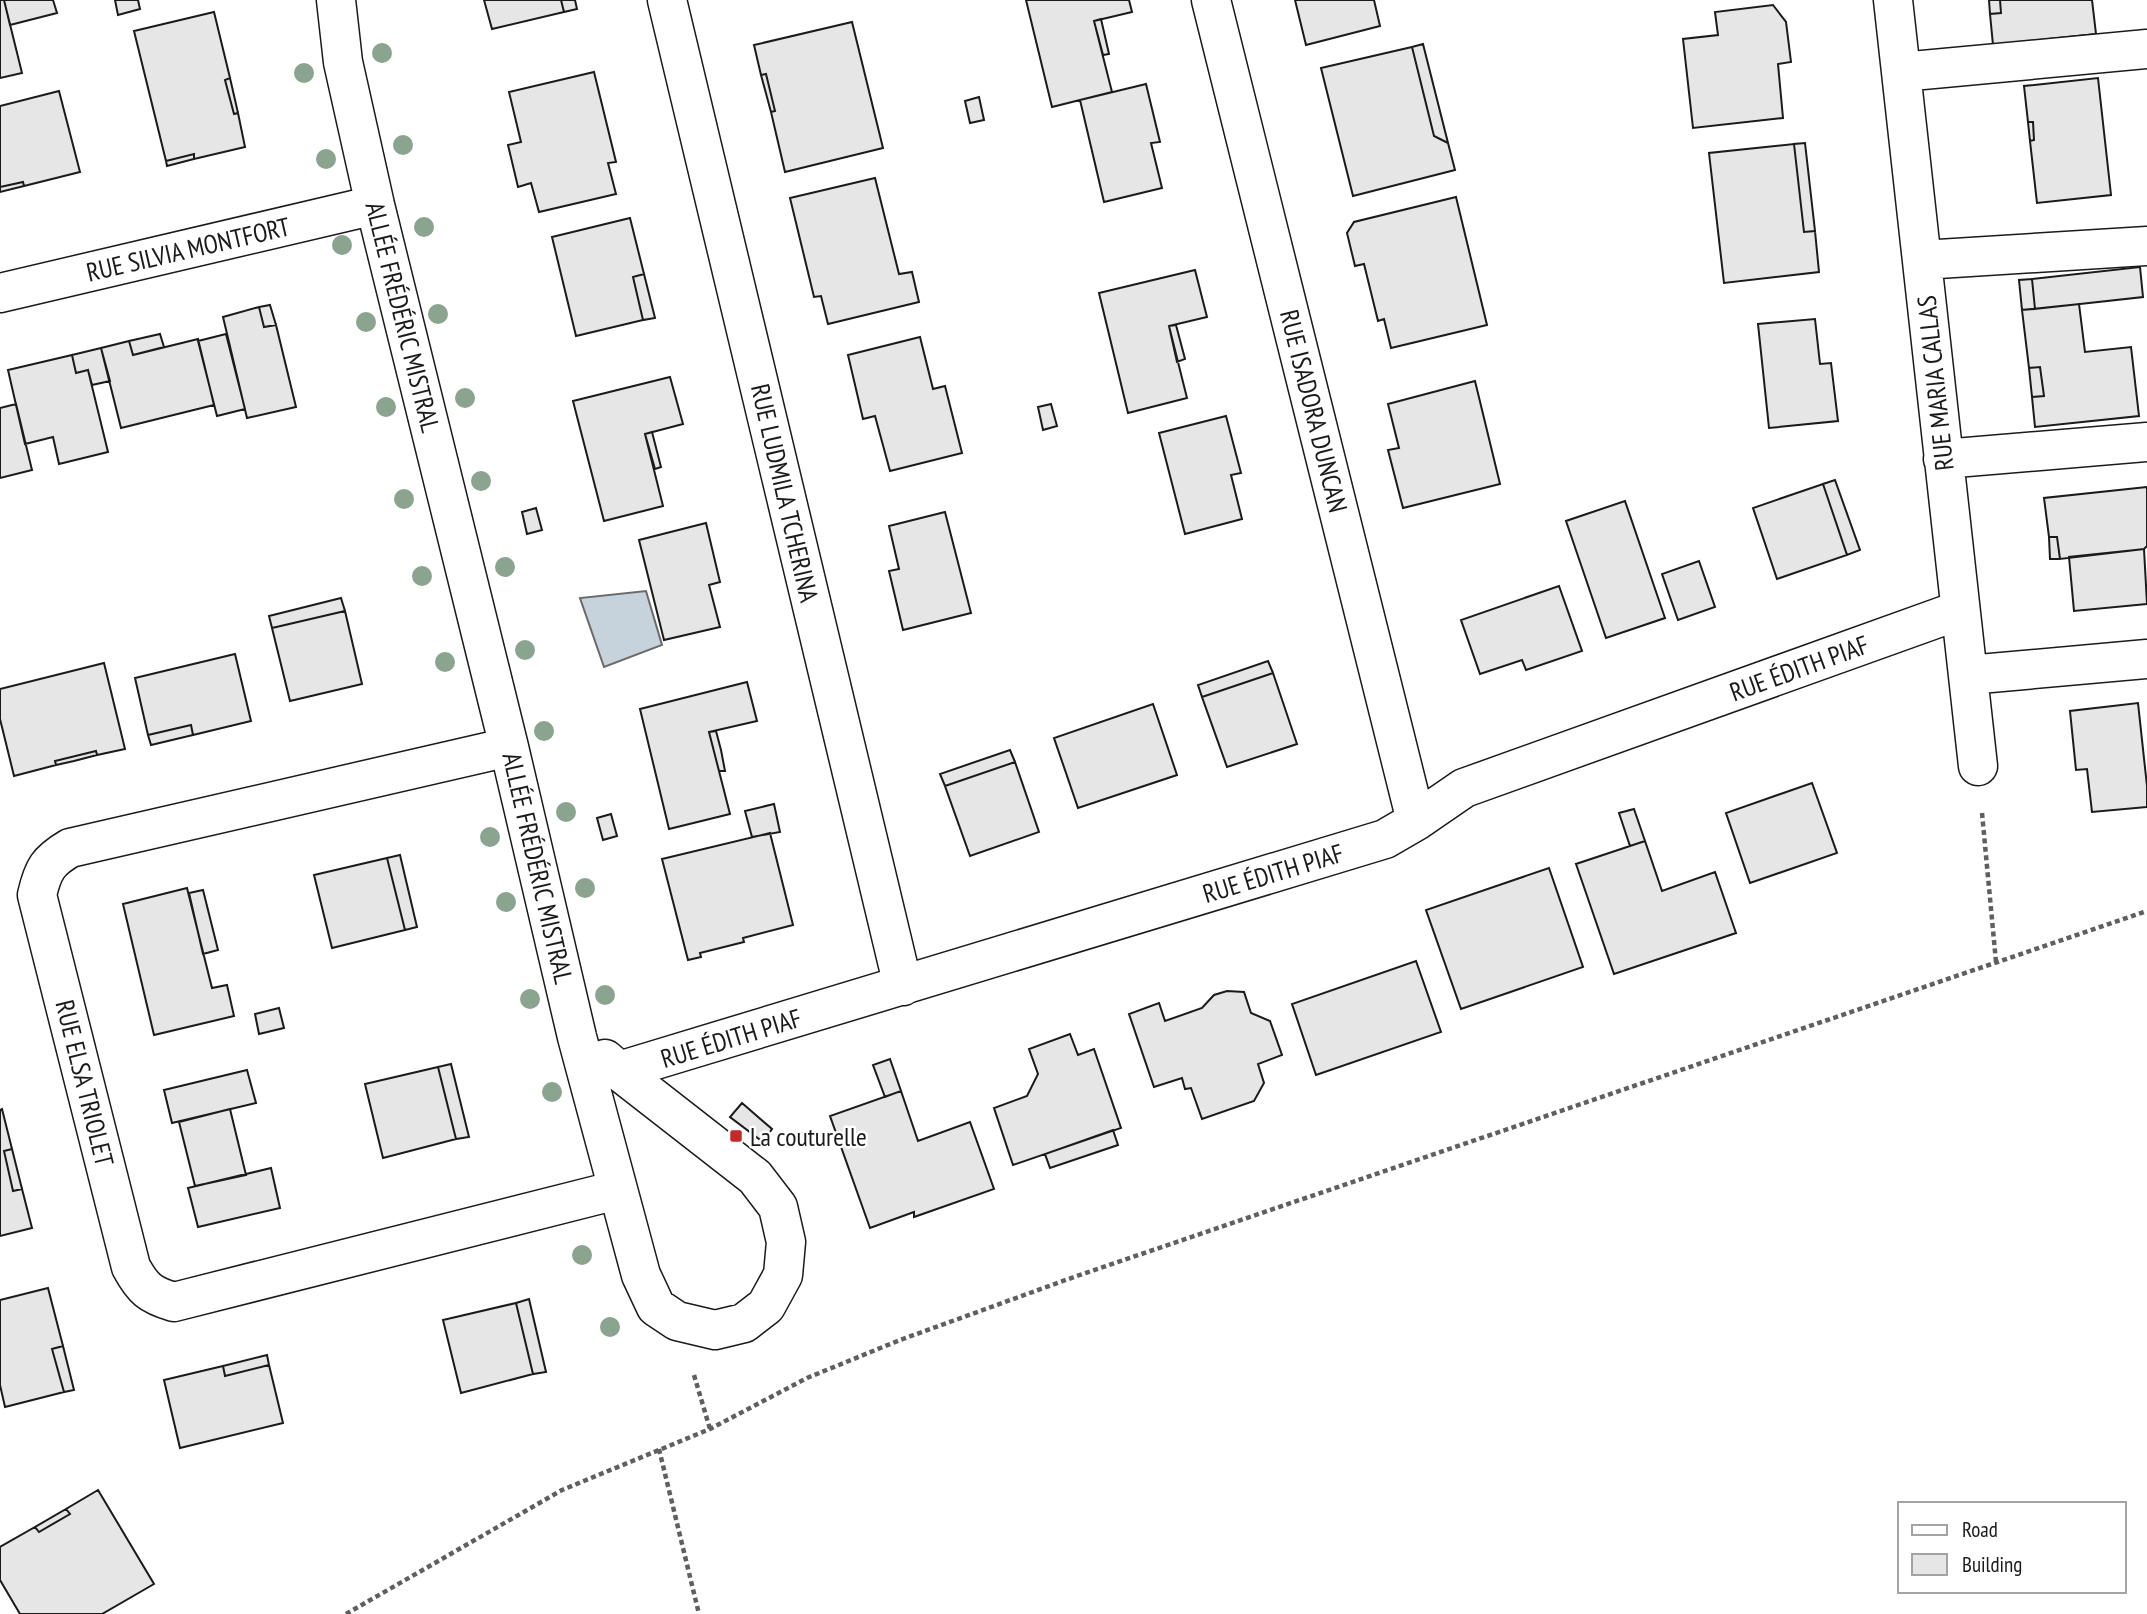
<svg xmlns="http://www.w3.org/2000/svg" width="2147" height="1614" font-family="'PT Sans Narrow',sans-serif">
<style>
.water{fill:#c6d2dc;stroke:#6a6a6a;stroke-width:2}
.building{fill:#e6e6e6;stroke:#1a1a1a;stroke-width:2}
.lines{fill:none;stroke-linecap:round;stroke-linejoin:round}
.minor-casing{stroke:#1a1a1a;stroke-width:41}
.path{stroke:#5f5f5f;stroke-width:4.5;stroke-dasharray:5 3.5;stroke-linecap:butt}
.minor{stroke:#fff;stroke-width:38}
.tree{fill:#8aa48f}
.poi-dot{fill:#c62828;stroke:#fff;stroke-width:2.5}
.labels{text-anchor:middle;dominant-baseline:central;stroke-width:5;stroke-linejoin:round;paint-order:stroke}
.street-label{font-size:26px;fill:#1a1a1a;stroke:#fff}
.poi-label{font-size:26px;fill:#1a1a1a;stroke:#fff;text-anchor:start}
</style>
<rect width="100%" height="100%" fill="#fff"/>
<!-- water -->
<path class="water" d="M646,591l16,54 -58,22 -24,-69z"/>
<!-- building -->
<path class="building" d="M0,0h4l18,73 -22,5z
M4,0h49l4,13 -47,12z
M115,0h23l2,9 -22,6z
M484,0h77l3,12 -72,17z
M561,0h14l2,9 -13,3z
M1026,0h103l3,12 -38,9 18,71 -60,15z
M1295,0h79l6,26 -74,19z
M1989,0h11l1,13 -11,1z
M2000,0h92l4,34 -103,11 -3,-31 11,-1z
M1773,5l13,17 5,40 -13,2 5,54 -90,10 -10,-89 35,-4 -3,-23z
M214,12l16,66 -5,2 9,34 4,-1 7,34 -51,12v-5l-28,7 -32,-130z
M1101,19l8,35 -6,1 -9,-34z
M852,22l31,126 -98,24 -14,-60 4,-1 -9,-37 -5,1 -7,-30z
M1423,44l25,99 -14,-7 -22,-89z
M1412,47l22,89 14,7 7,27 -102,26 -32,-128z
M594,72l22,90 -8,1 8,31 -77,18 -8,-29 -13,4 -10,-42 13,-3 -12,-50z
M766,74l9,37 -4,1 -10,-37z
M230,78l8,35 -4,1 -9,-34z
M2098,78l13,117 -74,8 -7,-62 4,-1 -1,-18h-5l-4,-36z
M1146,84l14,58 -9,1 11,45 -58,14 -24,-102z
M59,91l21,81 -56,14 -1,-4 -23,5v-81z
M979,97l5,23 -14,3 -5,-22z
M2028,122h5l1,18 -4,1z
M1805,143l10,88 -11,1 -10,-88z
M1794,144l10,88 11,-1 4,41 -95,11 -15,-130z
M194,154v5l-27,7 -1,-5z
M875,178l24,96 13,-2 7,30 -91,22 -7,-28 -7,1 -24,-99z
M23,182l1,4 -24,6v-5z
M1456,197l31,128 -96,23 -7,-29 -6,2 -14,-57 -9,2 -8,-33 7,-11z
M630,218l14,56 -11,3 10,43 -67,16 -24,-99z
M2140,267l3,30 -108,12 -3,-30z
M1195,270l12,47 -38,9 18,72 -59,15 -29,-120z
M644,274l11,44 -12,2 -10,-43z
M2032,279l3,30 -13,1 -3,-30z
M2079,304l6,48 46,-5 8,69 -104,11 -3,-30 12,-1 -4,-29 -11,1 -7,-58z
M270,305l6,20 -12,2 -5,-20z
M259,307l5,20 12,-2 20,82 -49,11 -24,-101z
M1815,319l5,45 11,-1 7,58 -69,7 -11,-104z
M1176,325l9,34 -8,3 -8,-36z
M160,334l4,13 -31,8 -4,-14z
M226,334l19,75 -28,7 -19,-75z
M920,337l13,52 12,-3 17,67 -72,18 -15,-55 -12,3 -15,-64z
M198,339l16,66 -93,23 -20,-80 28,-7 4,14z
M101,348l9,33 -18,4 -4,-15 -12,3 -4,-18z
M72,355l4,18 12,-3 20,82 -49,12 -6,-27 -28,7 -17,-74z
M2040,367l4,29 -12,1 -3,-29z
M670,377l13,47 -38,10 18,72 -59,15 -31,-120z
M1475,381l25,103 -97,24 -15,-58 11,-2 -11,-44z
M16,404l16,66 -32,8v-70z
M1051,404l6,22 -14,4 -5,-23z
M1226,416l15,57 -10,2 11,44 -57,15 -26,-101z
M652,432l9,35 -6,2 -10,-35z
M1835,480l25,70 -13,5 -24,-71z
M1823,484l24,71 -70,24 -24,-71z
M2147,487v59l-3,3 -84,10 -3,-22h-8l-5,-39z
M1625,501l40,117 -59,20 -40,-117z
M536,508l6,22 -15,4 -5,-22z
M945,512l26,101 -68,17 -14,-59 10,-2 -10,-43z
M706,523l14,59 -11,3 11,42 -56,13 -25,-100z
M2049,537h8l3,22h-10z
M2144,549l3,55 -73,7 -5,-54z
M1699,561l16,46 -37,13 -16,-46z
M1559,586l23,65 -56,19 -4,-10 -42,14 -19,-54z
M341,598l4,13 -73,17 -3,-12z
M345,611l17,73 -72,17 -18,-73z
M235,654l16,67 -58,14 -2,-10 -43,10 -13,-57z
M1268,661l5,12 -71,24 -4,-12z
M104,663l21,86 -28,6 -1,-4 -41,10 1,4 -42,11 -14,-57v-30z
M1273,673l24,71 -70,23 -25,-70z
M747,682l10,39 -48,11 21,82 -61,15 -29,-120z
M2138,703l9,83v21l-55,5 -5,-43 -11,1 -6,-59z
M1153,704l24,71 -99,33 -24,-70z
M191,725l2,10 -42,10 -3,-10z
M716,731l5,19 4,21h-6l-10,-39z
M1010,750l5,12 -70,24 -5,-12z
M96,751l1,4 -23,6 -18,4 -1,-4z
M1015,762l24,70 -69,24 -25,-70z
M1812,783l25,70 -87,30 -24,-70z
M774,804l6,28 -28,5 -7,-26z
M1634,809l11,32 -15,5 -11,-33z
M611,814l6,22 -14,4 -6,-22z
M770,833l23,92 -50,13 1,4 -44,11 1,4 -13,3 -26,-101z
M1645,841l17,50 53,-19 21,61 -122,41 -38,-110z
M400,855l17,72 -12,3 -18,-72z
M387,858l18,72 -73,18 -18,-73z
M1549,868l34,99 -122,42 -35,-99z
M187,888l25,100 15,-3 7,31 -80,19 -31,-131z
M203,890l15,60 -15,4 -14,-61z
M1416,961l25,71 -125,43 -24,-71z
M1227,991l17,1 7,21 19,8 12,34 -24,9 6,19 -10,18 -52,18 -11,-31 -6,1 -3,-11 -28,9 -25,-73 30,-11 6,18 37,-13 12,-13z
M279,1008l5,20 -25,6 -4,-20z
M1070,1034l8,21 16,-6 27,79 -108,37 -19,-57 33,-12 11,-22 -9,-25z
M890,1059l11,32 -16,6 -12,-32z
M451,1064l18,73 -13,2 -18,-72z
M438,1067l18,72 -73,19 -18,-74z
M247,1070l9,33 -84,20 -8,-33z
M901,1091l17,50 52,-19 24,67 -80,28v-5l-44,16 -40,-112z
M742,1103l30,26 -9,13 -33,-25z
M2,1109l10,40 -8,2 9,40 9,-2 10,39 -32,8v-126z
M230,1109l16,66 -51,11 -16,-64z
M1113,1130l5,15 -68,23 -5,-14z
M12,1149l10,40 -9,2 -9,-40z
M271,1168l9,40 -82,19 -10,-39z
M48,1288l15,58 -11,3 12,43 -59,15 -5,-22v-85z
M529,1299l17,73 -13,2 -17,-71z
M516,1303l17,71 -72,19 -18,-73z
M63,1346l11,44 -10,2 -12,-43z
M267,1355l2,10 -44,11 -2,-10z
M269,1365l14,58 -103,25 -16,-68 59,-14 2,10z
M98,1490l56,94 -52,30h-82l-20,-34v-33l35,-20 4,5 31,-18 -4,-5z
M66,1509l4,5 -31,18 -4,-5z"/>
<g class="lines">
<defs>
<path id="minor" d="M336,0l7,62 32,143 134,542 68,290 64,238 15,32 21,14 38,9 29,-7 22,-17 17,-31 3,-33 -8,-35 -23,-30 -136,-106
M667,0l236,986
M1211,0l205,821
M1893,0l85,766
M1901,72l246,-23
M1922,260l225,-14
M0,293l375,-88
M1943,459l204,-17
M1968,675l179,-16
M509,747l-439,101c-22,13 -27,21 -33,47l94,372c12,22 19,28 43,35l443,-112
M605,1059l14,12 766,-232 31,-18 48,-33 496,-178"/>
</defs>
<!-- minor casing -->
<use href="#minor" class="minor-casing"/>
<!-- path -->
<path class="path" d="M1982,813l14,149
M694,1375l16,54
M659,1449l40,165
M346,1614l216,-124 148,-61 97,-51 93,-38 174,-63 1073,-366"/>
<!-- minor -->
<use href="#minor" class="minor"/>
</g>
<!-- trees -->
<g class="tree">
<circle cx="382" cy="53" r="10"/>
<circle cx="304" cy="73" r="10"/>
<circle cx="403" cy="145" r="10"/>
<circle cx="326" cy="159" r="10"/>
<circle cx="424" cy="227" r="10"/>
<circle cx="342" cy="245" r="10"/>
<circle cx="438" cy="314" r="10"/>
<circle cx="366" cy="322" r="10"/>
<circle cx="465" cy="398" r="10"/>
<circle cx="386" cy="407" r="10"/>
<circle cx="481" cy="481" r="10"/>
<circle cx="404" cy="499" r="10"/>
<circle cx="505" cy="567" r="10"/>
<circle cx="422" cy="576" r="10"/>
<circle cx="525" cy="650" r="10"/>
<circle cx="445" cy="662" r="10"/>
<circle cx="544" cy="731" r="10"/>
<circle cx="566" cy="812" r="10"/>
<circle cx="490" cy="837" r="10"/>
<circle cx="585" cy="888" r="10"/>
<circle cx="506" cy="902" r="10"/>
<circle cx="605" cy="995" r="10"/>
<circle cx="530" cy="999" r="10"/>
<circle cx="552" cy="1092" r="10"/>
<circle cx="582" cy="1255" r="10"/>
<circle cx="610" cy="1327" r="10"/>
</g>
<!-- markers -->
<rect class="poi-dot" x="729" y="1129" width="14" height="14" rx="3.5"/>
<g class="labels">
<!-- street labels -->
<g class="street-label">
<text transform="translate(188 249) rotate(-13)">RUE SILVIA MONTFORT</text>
<text transform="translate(403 317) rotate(76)">ALLÉE FRÉDÉRIC MISTRAL</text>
<text transform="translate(1935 383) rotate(-96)">RUE MARIA CALLAS</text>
<text transform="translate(1314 411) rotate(76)">RUE ISADORA DUNCAN</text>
<text transform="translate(785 493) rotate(77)">RUE LUDMILA TCHERINA</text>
<text transform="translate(1799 668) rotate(-20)">RUE ÉDITH PIAF</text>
<text transform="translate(538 868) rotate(77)">ALLÉE FRÉDÉRIC MISTRAL</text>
<text transform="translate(1273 873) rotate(-17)">RUE ÉDITH PIAF</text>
<text transform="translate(731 1038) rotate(-17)">RUE ÉDITH PIAF</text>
<text transform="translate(85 1083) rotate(76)">RUE ELSA TRIOLET</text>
</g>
<!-- poi labels -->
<g class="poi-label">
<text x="750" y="1136">La couturelle</text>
</g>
</g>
<!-- legend -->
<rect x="1898" y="1502" width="228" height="91" fill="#ffffff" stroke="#a3a3a3" stroke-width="2"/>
<rect x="1912" y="1525" width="35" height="10" fill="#ffffff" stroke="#a3a3a3" stroke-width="2"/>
<text x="1962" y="1537" font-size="21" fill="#1a1a1a">Road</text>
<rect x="1912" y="1554" width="35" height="21" fill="#e6e6e6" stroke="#a3a3a3" stroke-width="2"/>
<text x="1962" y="1572" font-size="21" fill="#1a1a1a">Building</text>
</svg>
